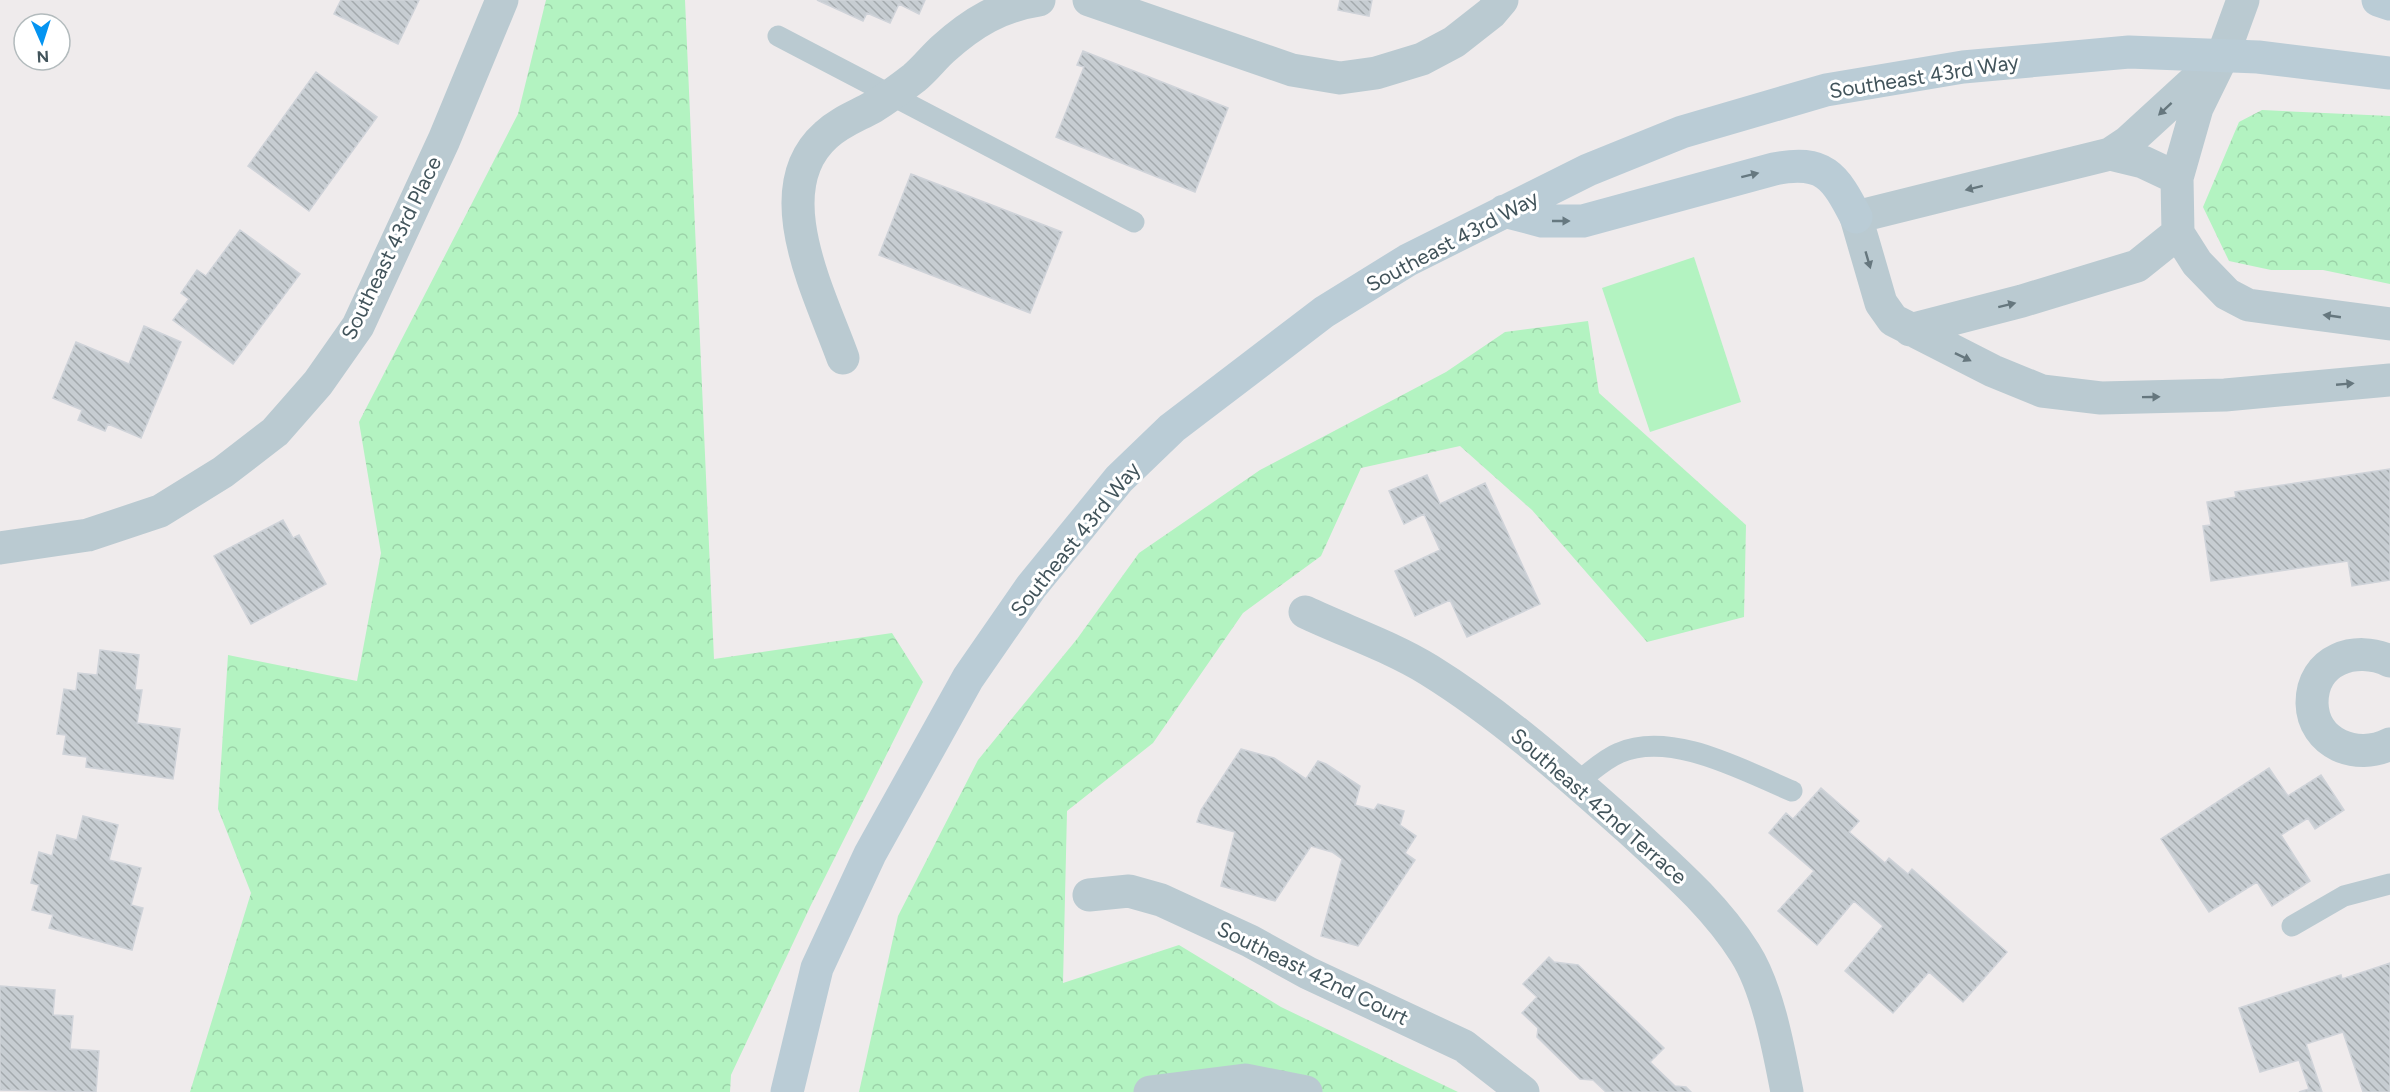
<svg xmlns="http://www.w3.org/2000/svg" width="2390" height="1092" font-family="Figtree,sans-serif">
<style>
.forest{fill:url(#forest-crowns)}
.park{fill:#b3f3c1}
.building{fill:url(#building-back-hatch);stroke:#cfd3d9;stroke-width:1.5}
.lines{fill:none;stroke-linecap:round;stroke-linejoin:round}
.service{stroke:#bacad1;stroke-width:21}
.minor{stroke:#bacad1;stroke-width:33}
.secondary{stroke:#baccd6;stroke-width:33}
.oneway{fill:#66777e}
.oneway2{fill:#667880}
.labels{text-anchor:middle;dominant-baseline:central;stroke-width:6;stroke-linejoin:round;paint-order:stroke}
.street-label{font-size:21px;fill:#42545b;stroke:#fff}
</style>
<defs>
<pattern id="forest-crowns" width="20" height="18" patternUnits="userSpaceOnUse" patternTransform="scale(1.5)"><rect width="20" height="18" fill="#b3f3c1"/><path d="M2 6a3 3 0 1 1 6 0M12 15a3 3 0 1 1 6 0" fill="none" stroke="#9bd2a8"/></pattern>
<pattern id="building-back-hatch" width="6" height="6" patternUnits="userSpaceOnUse" patternTransform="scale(1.5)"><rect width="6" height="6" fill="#c7cdd2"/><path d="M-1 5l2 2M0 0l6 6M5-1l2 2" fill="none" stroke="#a3a9ad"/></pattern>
</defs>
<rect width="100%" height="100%" fill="#efebec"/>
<!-- forest -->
<path class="forest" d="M546,0h139l29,659 178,-26 31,49 -113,225 -79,168 -1,17h-540l61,-199 -33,-84 10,-154 129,26 24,-128 -22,-131 159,-308z
M2262,110l128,6v168l-67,-14h-52l-42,-9 -26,-54 36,-85z
M1588,321l11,72 147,132 -2,92 -97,25 -115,-132 -72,-64 -99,22 -40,88 -78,57 -90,130 -86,68 -4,172 116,-38 102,62 177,85h-599l39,-176 80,-156 99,-121 62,-86 121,-83 186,-98 59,-40z"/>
<!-- park -->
<path class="park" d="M1694,257l47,145 -91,30 -48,-144z"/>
<!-- building -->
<path class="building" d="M341,0h78l-21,44 -64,-30z
M817,0h108l-6,14 -20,-10 -9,19 -23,-10 -4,8z
M1340,0h32l-3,16 -31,-6z
M1083,51l145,57 -33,84 -139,-55 28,-70 -7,-2z
M316,72l61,45 -68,94 -61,-45z
M911,174l151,58 -32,81 -151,-58z
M240,230l60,44 -67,90 -60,-44 16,-21 -8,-6 16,-23 9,6z
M144,326l37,16 -40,96 -33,-14 -3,7 -27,-11 4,-10 -29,-12 23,-56 53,22z
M2390,469v111l-38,6 -4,-25 -137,20 -8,-55 8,-1 -4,-23 29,-5 -1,-5z
M1427,475l13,29 45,-21 55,121 -73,33 -17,-37 -35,16 -20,-45 45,-21 -16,-36 -20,10 -15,-33z
M283,520l10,18 6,-3 27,49 -75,40 -37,-68z
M100,650l39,5 -4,35h7l-5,33 43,6 -7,50 -87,-12 1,-10 -24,-3 3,-19 -9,-1 7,-45 12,2 2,-18 19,2z
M1241,749l33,9 32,21 12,-18 8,3 34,22 -5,19 19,5 4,-6 26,7 -4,14 16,11 -11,17 10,7 -57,86 -37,-10 21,-77 -10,-7 -21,-6 -36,55 -54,-15 14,-54 -38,-10 4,-12z
M2269,768l19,28 33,-21 23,35 -29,19 -7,-11 -27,17 29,46 -38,25 -15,-24 -48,30 -48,-73z
M1821,788l38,33 -10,11 36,31 4,-5 19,16 4,-5 95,83 -44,50 -34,-30 -36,41 -48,-42 38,-45 -29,-25 -37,44 -39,-34 36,-40 -45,-38 17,-20 7,6z
M83,816l35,9 -9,35 32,8 -10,37 12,3 -11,42 -83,-22 4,-13 -21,-5 7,-25 -8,-2 8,-31 13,4 5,-21 20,5z
M1549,957l5,5 24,3 86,83 -14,14 25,24 11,1 5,5h-85l-13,-12 -13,-1 -43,-42 1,-9 -16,-15 15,-16 -14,-13z
M2390,963v129h-27l-20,-60 -37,12 16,48h-23l10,-3 -10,-29 -39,12 -21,-64 102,-33 1,4z
M0,986l55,4 -2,25 20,1 -3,33 29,2 -3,41 -96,-2z"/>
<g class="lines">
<!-- service -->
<path class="service" d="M778,36l356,186
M1577,782c13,-9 27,-23 42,-29 52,-23 125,18 173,38
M2292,926l52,-30 46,-12"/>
<!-- minor -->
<path class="minor" d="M1089,0l203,70 48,8 36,-5 46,-14 32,-17 37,-29 11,-13
M2243,0l-20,55 -26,53 -20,70 1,55 19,30 30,31 21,11 142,19
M2223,55l-95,87 -18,12 -254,63 25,86 12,17 100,51 49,20 59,7 124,-3 165,-15
M2110,154l33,8 34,16
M1910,330l112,-29 115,-35 41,-33
M843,358c-22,-62 -79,-168 -17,-223 14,-13 31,-19 47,-28 15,-9 28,-19 41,-29 11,-9 19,-20 29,-29 30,-27 57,-43 96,-49
M0,548l88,-13 72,-24 63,-39 52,-40 43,-49 40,-57 86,-186 58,-140
M1305,612c40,19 87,35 124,58 71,44 136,102 199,158 42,39 86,76 117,125 23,36 34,98 42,139
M2390,661c-34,-16 -78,-2 -78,42 1,41 45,58 78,41
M1089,895l40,-4 32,9 89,41 58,32 156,73 59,46
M1150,1092l95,-12 61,12"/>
<!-- secondary -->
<path class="secondary" d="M2378,0l12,4
M1504,211l38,10h41l191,-52c50,-10 61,7 82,48
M787,1092l30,-124 53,-114 98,-176 63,-91 88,-108 53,-51 152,-116 84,-52 180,-90 94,-38 144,-42 137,-23 166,-15 129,5 132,16"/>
</g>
<!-- one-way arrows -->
<defs><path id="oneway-solid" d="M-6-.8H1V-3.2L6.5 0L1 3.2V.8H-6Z" transform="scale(1.5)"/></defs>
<g class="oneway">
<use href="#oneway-solid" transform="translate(2165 109) rotate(137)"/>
<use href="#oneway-solid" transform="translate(1974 188) rotate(166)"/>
<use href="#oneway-solid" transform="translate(1868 260) rotate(74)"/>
<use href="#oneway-solid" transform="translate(2007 305) rotate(-14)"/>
<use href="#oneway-solid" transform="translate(2332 316) rotate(-172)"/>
<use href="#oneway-solid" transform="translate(1963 357) rotate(26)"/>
<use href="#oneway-solid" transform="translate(2345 384) rotate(-5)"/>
<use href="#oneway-solid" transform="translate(2151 397) rotate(-1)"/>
</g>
<g class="oneway2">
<use href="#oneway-solid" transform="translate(1750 175) rotate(-14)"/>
<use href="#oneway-solid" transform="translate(1561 221)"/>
</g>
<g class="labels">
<!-- street labels -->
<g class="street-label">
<text transform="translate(1924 76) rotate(-9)">Southeast 43rd Way</text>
<text transform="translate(1452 241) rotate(-28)">Southeast 43rd Way</text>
<text transform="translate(391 248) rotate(-64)">Southeast 43rd Place</text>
<text transform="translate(1075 539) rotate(-51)">Southeast 43rd Way</text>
<text transform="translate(1599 806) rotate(41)">Southeast 42nd Terrace</text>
<text transform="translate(1313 973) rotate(26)">Southeast 42nd Court</text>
</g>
</g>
<!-- north arrow -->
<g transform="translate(42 42) rotate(177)"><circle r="28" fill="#ffffff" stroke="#b3bbbd" stroke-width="1.5"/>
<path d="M0-4.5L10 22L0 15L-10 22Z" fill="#0494f1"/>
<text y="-9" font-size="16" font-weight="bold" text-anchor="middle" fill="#42545b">N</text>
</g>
</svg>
